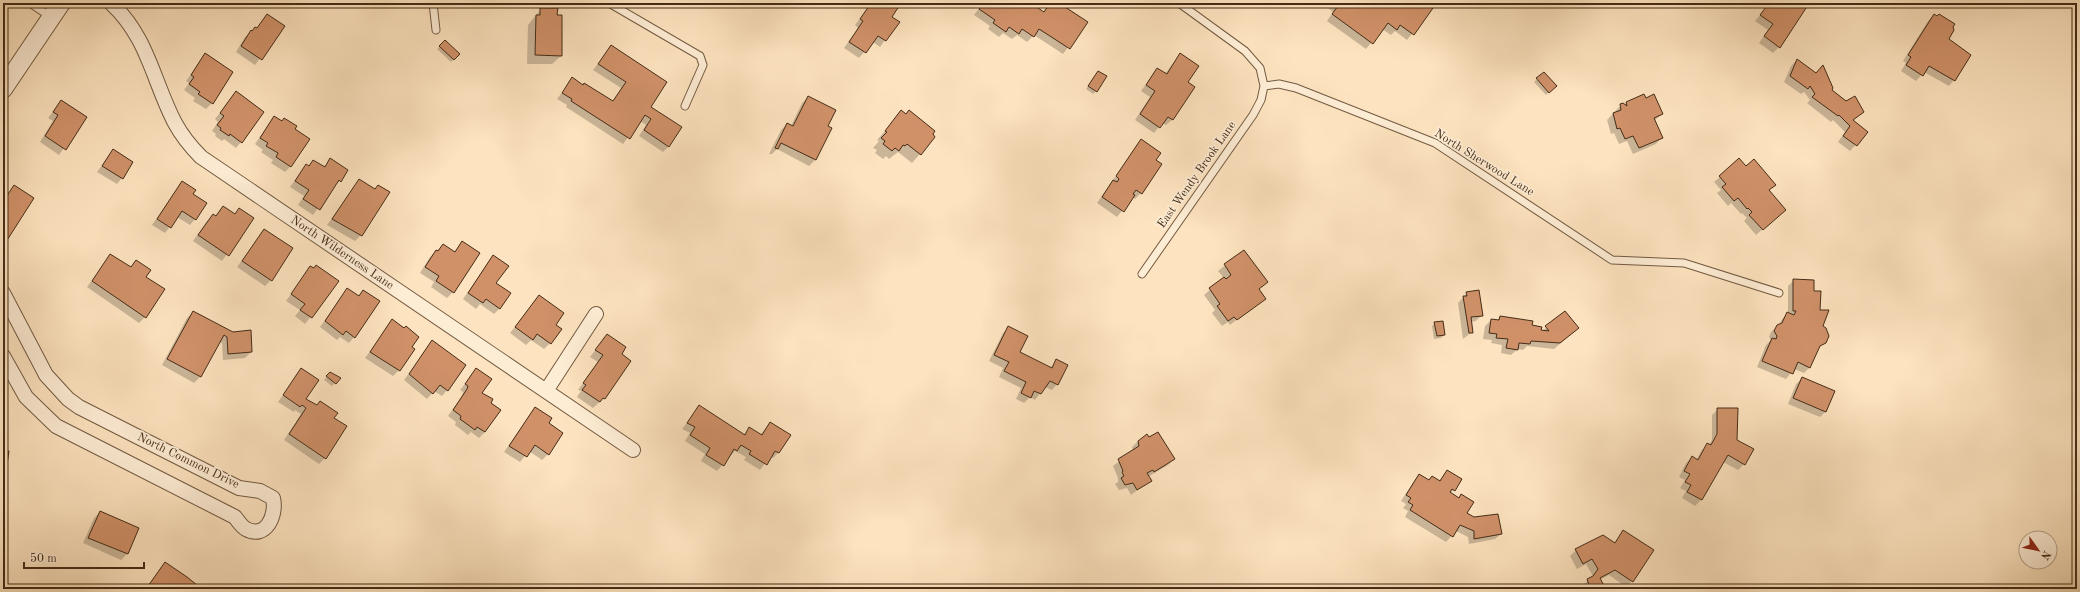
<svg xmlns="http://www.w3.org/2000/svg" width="2080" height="592" font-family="'Old Standard TT',serif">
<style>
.shadow{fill:#0003}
.building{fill:#d09169;stroke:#442c17}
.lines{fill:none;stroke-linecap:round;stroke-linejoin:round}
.service-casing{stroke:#725a41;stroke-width:9}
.minor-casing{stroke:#725a41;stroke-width:16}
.tertiary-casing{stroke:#725a41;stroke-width:20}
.service{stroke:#feedd5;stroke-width:7}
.minor{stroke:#feedd5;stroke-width:14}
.tertiary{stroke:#feedd5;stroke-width:18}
.labels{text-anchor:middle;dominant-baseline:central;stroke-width:3.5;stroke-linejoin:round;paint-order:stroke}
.street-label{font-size:12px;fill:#442c17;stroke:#feedd5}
</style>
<rect width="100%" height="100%" fill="#fde3bf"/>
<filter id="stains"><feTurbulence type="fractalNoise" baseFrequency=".005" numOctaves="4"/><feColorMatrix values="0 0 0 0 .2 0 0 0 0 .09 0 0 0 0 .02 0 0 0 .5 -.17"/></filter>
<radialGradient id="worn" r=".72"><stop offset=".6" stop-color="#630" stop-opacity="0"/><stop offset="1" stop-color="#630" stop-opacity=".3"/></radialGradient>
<!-- shadow -->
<path class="shadow" d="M872,3h28l-9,14 7,5 -18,25 -7,-5 -14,16 -15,-10 14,-20 -3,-3z
M983,3h21l7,5 4,-5h19l3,5 6,4 7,-9h7l29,20 -23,31 -29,-19 -7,7 -10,-7 -5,4 -9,-6 -4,4 -11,-8 2,-3 -16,-11z
M1322,3h102l8,6 -25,31 -12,-9 -4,4 -9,-6 -16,20 -39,-28 6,-9z
M1770,3h36l-27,44 -6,6 -14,-10 9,-13 -13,-9z
M541,9l20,47 -9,8h-25l1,-39z
M267,15l17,12 -29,38 -19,-13 9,-15 11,-8z
M1934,15l13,24 18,11 -11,30 -5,6 -25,-14 -8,9 -15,-10 5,-8 -3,-2 25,-40z
M445,41l13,13 -7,8 -14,-13z
M611,47l39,60 19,39 -6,6 -24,-16 7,-11 -6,-4 -17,23 -57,-37 1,-2 -10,-6 15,-20 40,23 9,-14 -28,-18z
M1180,54l7,28 7,5 -22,33 -6,5 -4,-2 -8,10 -19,-13 15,-23 -9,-6 16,-22 8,5z
M205,55l7,48 -6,6 -13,-8 2,-3 -11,-8 5,-7 -3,-2z
M1797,60l19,14 6,-8 9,24 32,22 -11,9 15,11 -17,19 -12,-9 7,-10 -12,-12 -2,2 -24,-19 3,-3 -6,-8 -3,2 -17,-12 7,-16z
M1544,73l11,13 -9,9 -12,-13z
M1096,74v17l-3,3 -7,-5z
M236,93l5,49 -5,6 -12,-9 -2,2 -7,-5 1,-2 -4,-3 6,-9 -3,-3z
M808,97l18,30 4,2 -15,31 -6,6 -32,-17 -5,5h-3l12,-24 6,-6 4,2 11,-23z
M1645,99l17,15 -8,7 7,17 -5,6 -23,10 -6,-13 -8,3 -5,-11 -3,1 -4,-14 14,-15z
M61,101l25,16 -27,38 -19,-13 13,-21 -5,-3z
M901,112l19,42 -8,9 -14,-11 -9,7 -3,-3 -3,3 -8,-6 2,-3 -4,-2 6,-7 -2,-1z
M274,117l16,50 -5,5 -14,-9 2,-3 -12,-8 2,-2 -8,-6z
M1141,140l14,21 -14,32 -6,6 -2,-2 -16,20 -20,-14z
M113,150l9,28 -5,6 -20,-12z
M331,159l9,22 -6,5 -21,29 -15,-10 6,-9 -14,-9 16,-22 2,1 5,-5 10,7z
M1720,177l48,14 11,24 -23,20 -12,-14 3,-3 -5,-5 -1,1 -10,-11 -3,3 -11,-13 4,-3 -7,-8z
M359,180l2,55 -6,6 -28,-16z
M182,182l10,12 3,25 -5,6 -13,-8 -12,16 -13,-8z
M14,186l19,12 -30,46v-43z
M223,207l11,8 19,4 -31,42 -29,-20 14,-20 6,-6 2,1z
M264,230l7,50 -6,6 -28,-19z
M462,243l-9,49 -6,6 -16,-11 3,-5 -14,-9 10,-16 13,-12 11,7z
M1243,251l24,31 -9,8 6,9 -34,26 -2,-3 -6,4 -10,-13 3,-3 -11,-15 20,-17 -6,-7z
M111,255l19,13 6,-7 9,16v40l-6,6 -52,-36z
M493,256l2,27 5,25 -6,6 -14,-10 -4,5 -13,-10z
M310,267l28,14 -33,43 -10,-8 5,-6 -14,-9z
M1794,280l19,11 12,51 -8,7 -7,18 -6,6 -10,-4 -8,10 -29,-12 9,-22 5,-5 -2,-3 2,-5 8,-7 3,-6 6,-6v-27z
M347,289l11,7 5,-5 -9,46 -5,6 -9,-6 -3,3 -17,-13z
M1467,293l15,22 -6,6 -5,1 1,10 -9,7 -5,-36z
M539,296l11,47 -6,6 -13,-9 -5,5 -16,-12z
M193,312l58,40 -6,6 -22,2 -1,-17 -3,-1 -19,35 -6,6 -32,-18 25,-47z
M1565,312l13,16 -24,21 -27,-3 -4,4 -5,-1 -7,6 -10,-2 1,-8 -11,-2 1,-3 -9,-1 2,-13 6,-6 6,1 3,-4 31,9 9,7z
M392,321l23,12 2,4 -18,33 -6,6 -28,-18z
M1435,323l9,12 -3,3 -7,1 -2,-13z
M1009,328l9,25 32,15 7,-7v23l-5,6 -7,-3 -10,13 -5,-3 -6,6 -8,-4 5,-11 -22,-11 4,-9 -14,-7 14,-28z
M607,335l13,19 -16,44 -11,10 -16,-11 4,-6 -3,-1 20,-28 -8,-5z
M432,342l15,48 -5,6 -8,-5 -7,8 -23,-19z
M301,370l4,29 28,19 -8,40 -6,6 -35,-24 17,-26 -6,-4 -1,2 -16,-10z
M476,370l9,62 -6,6 -8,-6 -3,3 -13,-10 1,-3 -8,-6 14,-20 1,-4 -3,-2z
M330,373l9,5 -7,8 -8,-6z
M1802,378l24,33 -6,6 -32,-13 8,-20z
M699,407l44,28 6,-6 11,6 10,-12 19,13 -11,17 -5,5 -3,-1 -10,13 -16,-10 2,-3 -11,-6 -18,20 -16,-10 4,-7 -20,-13 5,-8 -8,-4z
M535,408l13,16v30l-6,6 -13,-9 -9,11 -16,-10z
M1718,409l18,32 8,23 -6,6 -15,-8 -22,38 -6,6 -13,-8 4,-7 -6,-3 5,-8 -6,-3 7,-14 6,-6 4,3 6,-10 7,-5 3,-5v-25z
M1149,439l25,20 -6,6 -20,12 3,3 -20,15 -4,-7 -8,2 -4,-6 3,-2v-4l-5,-12 20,-15 -1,-4 6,-6z
M1447,471l7,19 -4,3 8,5 4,-3 4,18 35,21 -6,5 -26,5 -1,-7 -12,-6 -10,11 -41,-25 3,-6 -5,-3 3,-4 -5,-3 13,-20 5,-6 9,5 4,-3 7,4z
M100,512l38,17 -11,25 -6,6 -38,-17 11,-25z
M1624,531l8,50 -6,6 -17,-12 -10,5 3,4 -5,5h-14l-1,-3 11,-10 -7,-12 -9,5 -7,-13 6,-6 38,-7z
M165,564l35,25h-55z"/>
<!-- building -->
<path class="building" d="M871,3h30l-9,14 8,5 -14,19 -8,-5 -12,17 -17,-11 14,-21 -3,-2z
M984,3h22l7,5 3,-5h19l5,3 -2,2 6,4 6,-9h9l29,19 -18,27 -31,-20 -5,8 -12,-8 -3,5 -10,-7 -3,5 -13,-9 2,-3 -16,-11z
M1333,3h92l8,5 -19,27 -14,-10 -3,5 -9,-7 -15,21 -41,-30 6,-8z
M1769,3h38l1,2 -28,43 -16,-12 9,-12 -13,-9z
M540,8h18l-1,7h5v41l-27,-1 1,-40h4z
M267,14l18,12 -23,34 -21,-14 10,-16 1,1 3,-4 2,1z
M1934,14l3,2 2,-2 16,10 -2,3 1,3 -5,9 22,16 -16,26 -26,-15 -6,10 -17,-11 5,-8 -3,-2z
M445,40l15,14 -6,6 -15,-14z
M611,45l56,37 -16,25 31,20 -13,20 -25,-17 7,-11 -6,-4 -15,24 -59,-38 1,-2 -10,-6 10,-16 11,8 1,-2 29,18 13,-19 -28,-18z
M205,53l28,19 -20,32 -15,-10 2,-2 -11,-8 5,-7 -3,-2z
M1180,53l19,13 -11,16 7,5 -22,33 -5,-3 -8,11 -20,-14 15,-23 -9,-6 11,-17 10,6z
M1797,59l19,14 7,-8 10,23 -1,2 14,11 9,-5 9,16 -11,8 15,12 -11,14 -14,-10 7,-10 -11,-11 -1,1 -26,-19 3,-3 -5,-8 -2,3 -18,-13z
M1098,71l9,5 -10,16 -9,-6z
M1544,72l13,14 -8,7 -13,-15z
M236,91l28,21 -22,31 -12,-9 -1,2 -9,-6 1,-2 -4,-3 7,-9 -4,-3z
M1644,94l2,4 8,-4 9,20 -9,4 9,20 -24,10 -6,-12 -8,3 -5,-11 -3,1 -4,-16 8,-3 -1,-6 3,-1 4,3 -1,-4z
M808,96l28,14 -8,16 4,2 -16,32 -35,-17 -3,6 -3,-1 12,-25 6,3z
M61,100l26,17 -21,33 -21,-14 13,-21 -5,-3z
M901,110l5,4 3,-4 26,21 -2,3 2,3 -14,18 -14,-11 -2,2 -2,-1 -4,6 -4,-3 -3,3 -9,-7 2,-3 -4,-3 6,-6 -2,-1z
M274,116l8,5 2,-3 13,8 -2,3 15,10 -19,28 -15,-10 2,-4 -12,-7 2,-3 -8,-5z
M1141,139l20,14 -5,7 6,4 -20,30 -6,-4 -3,4 2,1 -11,17 -22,-15 11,-17 4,2 2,-3 -3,-3z
M113,149l20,13 -10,17 -21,-13z
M330,158l18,12 -7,12 -2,-2 -19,30 -17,-11 6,-9 -14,-9 11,-17 3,2 4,-6 12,7z
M1739,158l7,8 8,-7 22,26 -7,5 17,20 -23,20 -14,-15 3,-3 -4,-4 -1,1 -9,-11 -4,3 -12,-14 4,-3 -7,-8z
M359,179l16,10 3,-4 12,7 -28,44 -30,-17z
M182,181l14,9 -3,4 14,9 -11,17 -14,-9 -11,17 -14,-9z
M14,185l20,13 -30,47 -1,-43z
M223,206l12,8 4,-6 15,10 -25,38 -31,-21 15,-21 3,2z
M264,229l29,19 -21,33 -30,-20z
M462,241l18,12 -26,40 -18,-12 3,-5 -14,-9 11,-17 2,1 5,-7 12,8z
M1244,250l24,32 -9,7 7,10 -29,21 -3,-3 -6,4 -11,-15 3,-2 -11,-16 15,-11 2,2 5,-4 -7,-11z
M110,254l21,13 5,-7 15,10 -5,7 19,12 -19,29 -54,-37z
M493,255l16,11 -13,17 15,10 -11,16 -14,-10 -3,4 -15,-10z
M316,265l23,16 -27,37 -12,-8 5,-6 -14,-10 19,-28 4,2z
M1793,279l21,1v11h7l-1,19h9l-6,16 3,2 3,8 -3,7 -6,3 -10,22 -12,-6 -5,12 -31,-13 10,-23 4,1 1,-3 -3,-5 3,-6 5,-2 5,-11 7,3 2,-4h-3z
M347,288l12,8 4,-6 17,11 -25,37 -9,-7 -3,4 -18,-14z
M1479,290l4,26 -12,1 2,16h-4l-6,-37h4l-1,-4z
M539,295l25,18 -8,12 6,4 -11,15 -14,-10 -4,6 -18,-13z
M193,311l40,21 18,-2 1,22 -24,2 -1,-17 -3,-2 -23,42 -34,-18z
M1565,311l14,17 -19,15 -29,-2 -1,3 -11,-1 -1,7 -12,-2 2,-9 -12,-1 1,-4 -8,-1 2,-14 8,1 1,-4 33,5 -1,4 10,2 -1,3 8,1 -4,-5z
M392,319l12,9 2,-2 13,11 -7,10 3,2 -15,22 -30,-19z
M1443,321l2,14 -8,1 -3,-14z
M1008,326l20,10 -8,16 32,16 4,-9 12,6 -10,20 -8,-4 -9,13 -7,-3 -3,7 -10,-5 5,-11 -22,-11 5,-9 -15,-7z
M607,334l19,13 -4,7 9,7 -26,38 -2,-1 -3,4 -18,-12 4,-5 -3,-2 20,-28 -8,-5z
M432,340l34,25 -18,26 -8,-6 -7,9 -24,-20z
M301,368l18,12 -13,19 11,6 3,-4 18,12 -4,5 13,8 -21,33 -37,-25 17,-26 -4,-3 -2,2 -17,-12z
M476,368l16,11 -10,14 11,6 -2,4 10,7 -16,22 -8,-5 -2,3 -15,-11 1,-3 -8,-6 14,-21 1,-3 -3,-2z
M330,372l11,6 -5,6 -10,-8z
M1802,377l33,14 -9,21 -33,-14z
M699,405l46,30 4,-8 13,8 8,-13 21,13 -12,18 -4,-2 -8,14 -18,-11 2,-3 -10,-6 -4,6 -3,-2 -10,17 -18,-11 4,-7 -20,-13 5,-8 -8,-4z
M535,407l17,11 -3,5 14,10 -14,22 -14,-10 -8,12 -18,-11z
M1717,408h21l-1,32 17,9 -9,16 -17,-10 -26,45 -15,-8 4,-7 -6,-3 5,-8 -6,-3 8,-15 6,4 9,-17 4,2 6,-11z
M1158,432l17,27 -21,13 -1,-2 -6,3 5,8 -15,9 -4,-7 -8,2 -4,-7 3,-2 -2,-4 1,-1 -5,-12 21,-13 -1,-5 9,-7 2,3z
M3,450l6,1 -3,21h-3z
M1447,470l15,9 -7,12 -3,-2 -2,3 9,6 2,-4 13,8 -7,11 7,4 24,-3 4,20 -28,5v-8l-14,-6 -7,12 -43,-27 3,-5 -5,-3 3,-4 -5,-3 13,-21 10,6 3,-4 8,5z
M100,511l39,17 -11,26 -40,-16z
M1623,530l31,20 -21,32 -18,-12 -15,8 3,6 -7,4 -7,-3 -2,-6 6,-3 5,-7 -6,-10 -9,5 -8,-15 28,-14 12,8z
M165,562l22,15 15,12h-56z"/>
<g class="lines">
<defs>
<path id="service" d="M30,3l21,14
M433,3l3,27
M609,3l91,53 3,9 -18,41
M1179,3l66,48 15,17 4,18 15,-2 17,4 139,55 177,117 72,3 95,30
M1142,274l111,-159 8,-15 3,-14"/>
<path id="minor" d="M111,3c37,34 42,78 64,120 7,13 16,24 26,34l432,293
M3,293l43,82 22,24 11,8 160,81 21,3 13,7c4,17 -7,42 -27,31 -4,-2 -8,-8 -11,-12l-179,-91 -30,-29 -23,-41
M546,391l50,-77"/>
<path id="tertiary" d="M3,89l58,-86"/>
</defs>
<!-- service casing -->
<use href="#service" class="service-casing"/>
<!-- minor casing -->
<use href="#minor" class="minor-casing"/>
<!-- tertiary casing -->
<use href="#tertiary" class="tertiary-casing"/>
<!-- service -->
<use href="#service" class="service"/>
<!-- minor -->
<use href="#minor" class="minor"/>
<!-- tertiary -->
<use href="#tertiary" class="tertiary"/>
</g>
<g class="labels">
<!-- street labels -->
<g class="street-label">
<text transform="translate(1484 163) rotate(32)">North Sherwood Lane</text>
<text transform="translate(1197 175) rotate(-55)">East Wendy Brook Lane</text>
<text transform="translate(342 253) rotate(34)">North Wilderness Lane</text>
<text transform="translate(188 461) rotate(26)">North Common Drive</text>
</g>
</g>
<!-- margin -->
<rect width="2080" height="592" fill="none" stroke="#fde3bf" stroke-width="16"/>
<rect x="4" y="4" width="2072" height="584" fill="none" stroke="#442c17" stroke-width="2"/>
<rect x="8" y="8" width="2064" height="576" fill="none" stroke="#442c17"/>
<!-- north arrow -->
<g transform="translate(2038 550) rotate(123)"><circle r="19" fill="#feedd5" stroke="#b4a089"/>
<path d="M0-3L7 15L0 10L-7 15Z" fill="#8f2418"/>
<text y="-6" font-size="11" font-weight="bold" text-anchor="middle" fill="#442c17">N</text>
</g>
<!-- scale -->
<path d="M24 562v6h120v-6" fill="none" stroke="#442c17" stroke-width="2"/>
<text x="30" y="562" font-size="12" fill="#442c17" stroke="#feedd5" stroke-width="3" paint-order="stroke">50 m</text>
<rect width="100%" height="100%" filter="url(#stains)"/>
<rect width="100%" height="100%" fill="url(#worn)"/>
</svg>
